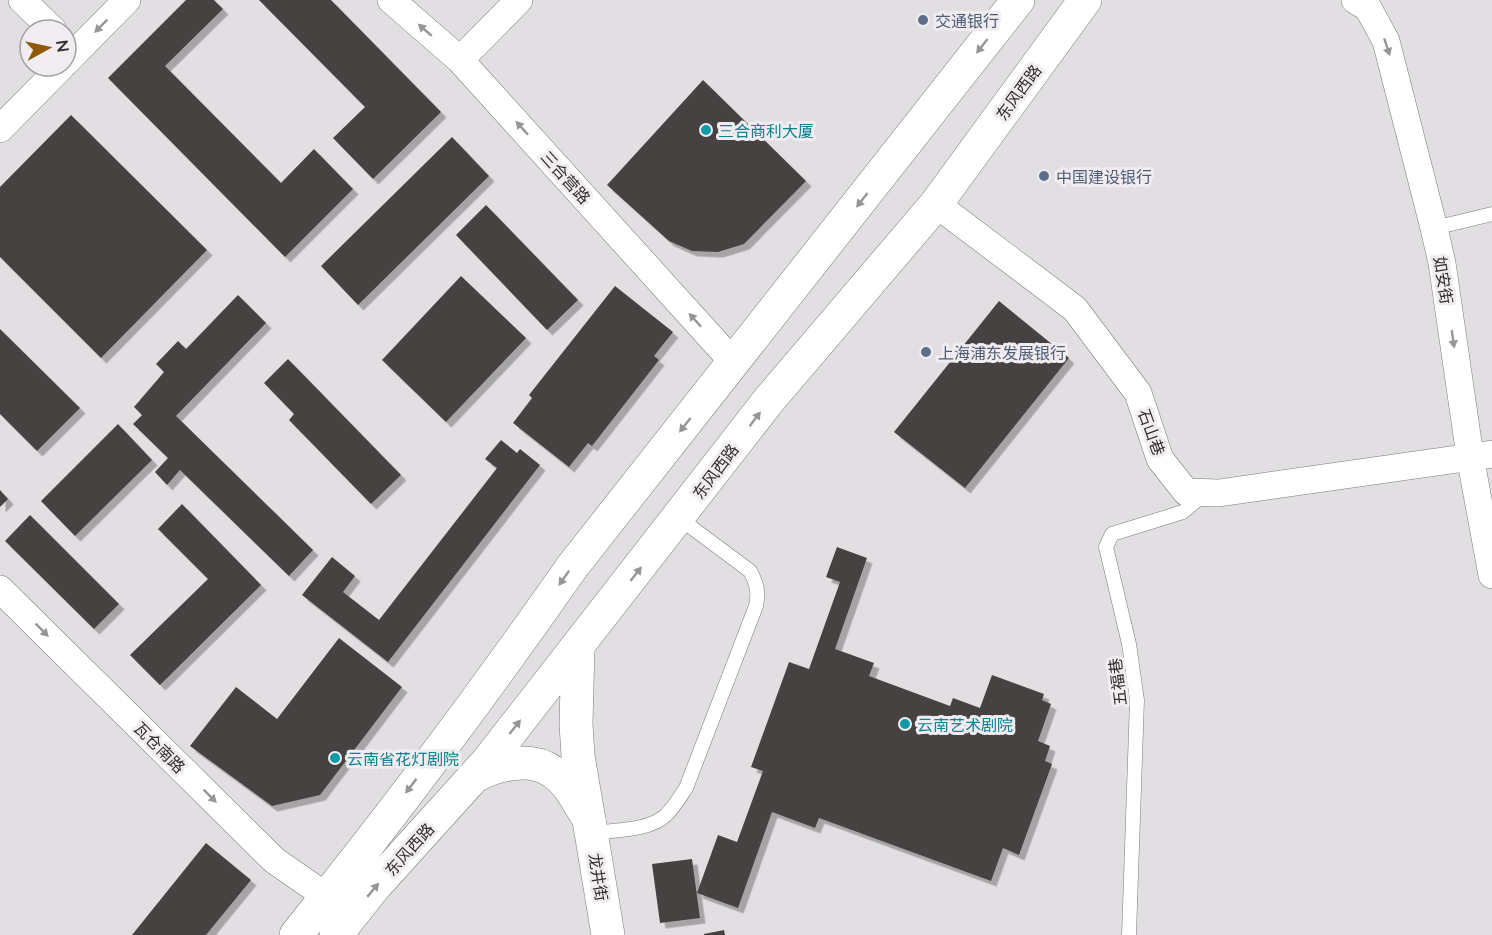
<svg xmlns="http://www.w3.org/2000/svg" width="1492" height="935" font-family="Lato,'Noto Sans SC',sans-serif">
<style>
.building{fill:#474242;filter:url(#shadow)}
.lines{fill:none;stroke-linecap:round;stroke-linejoin:round}
.service-casing{stroke:#7c787c;stroke-width:15}
.minor-casing{stroke:#7c787c;stroke-width:28}
.tertiary-casing{stroke:#7c787c;stroke-width:34}
.secondary-casing{stroke:#7c787c;stroke-width:34}
.service{stroke:#fff;stroke-width:14}
.minor{stroke:#fff;stroke-width:27}
.tertiary{stroke:#fff;stroke-width:33}
.secondary{stroke:#fff;stroke-width:33}
.oneway{fill:#979697}
.service-dot{fill:#5c6f8a;stroke:#f0ecf0;stroke-width:2}
.culture-dot{fill:#0f9aa8;stroke:#f0ecf0;stroke-width:2}
.labels{text-anchor:middle;dominant-baseline:central;stroke-width:6;stroke-linejoin:round;paint-order:stroke}
.service-label{font-size:16px;fill:#4e5e75;stroke:#f0ecf0;text-anchor:start}
.street-label{font-size:16px;fill:#2f2e2f;stroke:#f0ecf0}
.culture-label{font-size:16px;fill:#0d838f;stroke:#f0ecf0;text-anchor:start}
</style>
<defs>
<filter id="shadow"><feDropShadow dx="5.5" dy="5.5" stdDeviation="0" flood-color="#0004"/></filter>
</defs>
<rect width="100%" height="100%" fill="#e2dfe3"/>
<!-- building -->
<path class="building" d="M186,0h28l9,9 -58,57 116,117 33,-34 39,40 -68,68 -177,-179z
M259,0h72l110,112 -68,67 -40,-41 32,-31z
M703,80l103,101 -62,63 -26,8 -26,-1 -23,-10 -62,-56z
M71,115l136,135 -106,108 -101,-101v-70z
M452,137l37,39 -131,129 -37,-39z
M486,205l92,95 -31,30 -91,-95z
M461,276l65,62 -80,84 -64,-62z
M615,286l58,46 -19,24 5,4 -67,86 -4,-3 -19,24 -56,-44 19,-25 -3,-3z
M238,295l28,28 -90,93 137,134 -24,26 -109,-106 -13,15 -12,-13 13,-14 -35,-34 9,-9 -8,-8 30,-35 -8,-8 22,-23 8,8z
M999,301l70,57 -104,130 -71,-56z
M0,329l80,79 -43,43 -37,-37z
M288,359l113,116 -30,29 -82,-84 5,-6 -30,-31z
M118,424l34,36 -77,76 -34,-35z
M501,440l16,13 3,-4 20,16 -152,197 -86,-67 30,-38 23,19 -12,16 36,28 118,-152 -12,-9z
M0,490l8,9 -8,8z
M182,504l79,81 -101,100 -30,-30 78,-76 -50,-50z
M30,515l89,89 -25,25 -89,-88z
M837,547l30,11 -32,91 39,14 -5,13 81,30 3,-8 27,10 12,-33 52,19 -2,6 9,4 -13,37 12,5 -5,15 7,3 -33,91 -16,-7 -12,33 -172,-63 -4,10 -43,-16 -34,96 -41,-15 21,-58 19,7 26,-71 -12,-4 38,-105 20,7 31,-87 -14,-5z
M339,638l63,49 -82,108 -48,11 -82,-60 46,-59 41,32z
M206,843l45,37 -45,55h-74z
M692,859l8,59 -40,5 -8,-59z
M724,930l1,5h-21v-1z"/>
<g class="lines">
<defs>
<path id="service" d="M1434,228l58,-14
M592,833c23,-3 57,-2 74,-18 8,-8 14,-18 20,-27l70,-182c3,-14 1,-22 -6,-35l-71,-53
M1129,935l8,-235 -8,-56 -23,-97 6,-13 71,-22 21,-18"/>
<path id="minor" d="M22,0l31,30
M391,0l69,60 274,303
M1355,0l13,8 18,33 48,187 8,35 28,193 22,119
M460,60l59,-60
M66,62l61,-62
M0,129l62,-63
M936,204l139,105 63,84 22,66 26,33 33,1 273,-39
M0,589l274,271 53,37"/>
<path id="tertiary" d="M589,820l19,115"/>
<path id="secondary" d="M578,648l-2,76 2,32 11,64
M475,776c22,-12 56,-20 78,-4 15,9 23,27 32,41
M296,935c96,-119 188,-242 276,-368l446,-567
M336,935l38,-48 114,-126 281,-361 167,-196 149,-204"/>
</defs>
<!-- service casing -->
<use href="#service" class="service-casing"/>
<!-- minor casing -->
<use href="#minor" class="minor-casing"/>
<!-- tertiary casing -->
<use href="#tertiary" class="tertiary-casing"/>
<!-- secondary casing -->
<use href="#secondary" class="secondary-casing"/>
<!-- service -->
<use href="#service" class="service"/>
<!-- minor -->
<use href="#minor" class="minor"/>
<!-- tertiary -->
<use href="#tertiary" class="tertiary"/>
<!-- secondary -->
<use href="#secondary" class="secondary"/>
</g>
<!-- one-way arrows -->
<defs><path id="oneway-solid" d="M-6-.8H1V-3.2L6.5 0L1 3.2V.8H-6Z" transform="scale(1.5)"/></defs>
<g class="oneway">
<use href="#oneway-solid" transform="translate(101 26) rotate(135)"/>
<use href="#oneway-solid" transform="translate(425 30) rotate(-139)"/>
<use href="#oneway-solid" transform="translate(982 46) rotate(128)"/>
<use href="#oneway-solid" transform="translate(1387 47) rotate(72)"/>
<use href="#oneway-solid" transform="translate(522 128) rotate(-132)"/>
<use href="#oneway-solid" transform="translate(862 200) rotate(128)"/>
<use href="#oneway-solid" transform="translate(695 320) rotate(-132)"/>
<use href="#oneway-solid" transform="translate(1453 339) rotate(82)"/>
<use href="#oneway-solid" transform="translate(755 419) rotate(-53)"/>
<use href="#oneway-solid" transform="translate(685 425) rotate(128)"/>
<use href="#oneway-solid" transform="translate(636 574) rotate(-52)"/>
<use href="#oneway-solid" transform="translate(564 578) rotate(125)"/>
<use href="#oneway-solid" transform="translate(42 630) rotate(45)"/>
<use href="#oneway-solid" transform="translate(515 727) rotate(-52)"/>
<use href="#oneway-solid" transform="translate(411 786) rotate(127)"/>
<use href="#oneway-solid" transform="translate(210 796) rotate(45)"/>
<use href="#oneway-solid" transform="translate(373 890) rotate(-50)"/>
</g>
<!-- markers -->
<g class="service-dot">
<circle cx="923" cy="20" r="6"/>
<circle cx="1044" cy="176" r="6"/>
<circle cx="926" cy="352" r="6"/>
</g>
<g class="culture-dot">
<circle cx="706" cy="130" r="6"/>
<circle cx="905" cy="724" r="6"/>
<circle cx="335" cy="758" r="6"/>
</g>
<g class="labels">
<!-- service labels -->
<g class="service-label">
<text x="935" y="20">交通银行</text>
<text x="1056" y="176">中国建设银行</text>
<text x="938" y="352">上海浦东发展银行</text>
</g>
<!-- street labels -->
<g class="street-label">
<text transform="translate(1018 92) rotate(-54)">东风西路</text>
<text transform="translate(566 177) rotate(48)">三合营路</text>
<text transform="translate(1444 280) rotate(81)">如安街</text>
<text transform="translate(1152 432) rotate(70)">石山巷</text>
<text transform="translate(715 471) rotate(-53)">东风西路</text>
<text transform="translate(1117 682) rotate(-97)">五福巷</text>
<text transform="translate(160 747) rotate(45)">瓦仓南路</text>
<text transform="translate(409 849) rotate(-48)">东风西路</text>
<text transform="translate(599 877) rotate(81)">龙井街</text>
</g>
<!-- culture labels -->
<g class="culture-label">
<text x="718" y="130">三合商利大厦</text>
<text x="917" y="724">云南艺术剧院</text>
<text x="347" y="758">云南省花灯剧院</text>
</g>
</g>
<!-- north arrow -->
<g transform="translate(48 48) rotate(82)"><circle r="28" fill="#f0ecf0" stroke="#a3a0a3" stroke-width="1.5"/>
<path d="M0-4.5L10 22L0 15L-10 22Z" fill="#8e5a09"/>
<text y="-9" font-size="16" font-weight="bold" text-anchor="middle" fill="#2f2e2f">N</text>
</g>
</svg>
